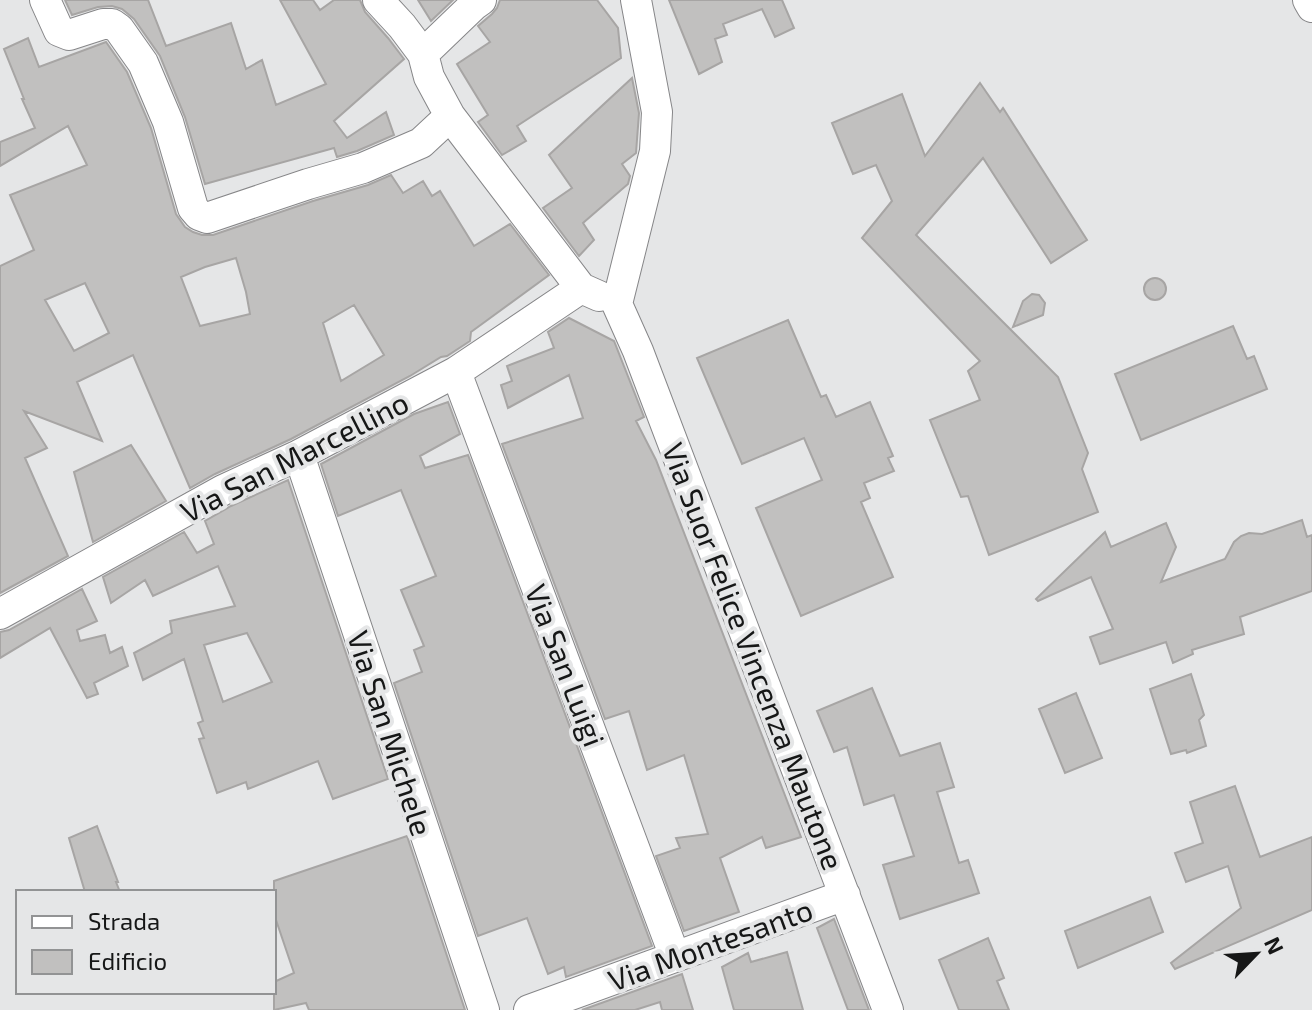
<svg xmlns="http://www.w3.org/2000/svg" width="1312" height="1010" font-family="'Exo 2',sans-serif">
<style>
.building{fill:#c1c0bf;stroke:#a7a5a4;stroke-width:2;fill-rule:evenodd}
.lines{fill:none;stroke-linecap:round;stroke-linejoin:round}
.minor-casing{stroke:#868688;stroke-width:32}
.minor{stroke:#fff;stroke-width:30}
.labels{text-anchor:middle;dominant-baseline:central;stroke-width:8;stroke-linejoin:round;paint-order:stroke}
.street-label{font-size:30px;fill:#161717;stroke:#e5e6e7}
</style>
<rect width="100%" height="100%" fill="#e5e6e7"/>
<!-- building -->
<path class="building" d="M65,0h83l18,46 65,-23 15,46 16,-9 14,45 50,-21 -46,-84h33l7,10 14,-10h26l5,12 23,26 16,21 -70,62 13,17 39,-26 8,23 -37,16 -20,6 -3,-9 -129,36 -20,-67 -25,-61 -26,-37 -12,-10 -10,-3 -14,1 -26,8z
M418,0h35l-22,21z
M500,0h97l21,28 3,30 -104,68 9,15 -24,14 -24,-33 10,-7 -31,-51 33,-22 -12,-16 14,-12 5,-6z
M669,0h113l12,28 -19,9 -13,-28 -39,15 4,11 -12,4 7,23 -23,12z
M28,38l11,29 67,-25 21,30 24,56 25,86 9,13 8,5 9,3h11l100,-34 55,-16 23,-10 12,18 20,-12 9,15 8,-5 34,55 36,-22 39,51 -78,57 -1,9 -23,15 -6,1 -31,19 -119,63 -76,35 -25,14 -57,-133 -56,27 25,59 -78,-30 23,37 -22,10 43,98 -68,37v-327l34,-16 -24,-55 77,-30 -19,-39 -68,40v-24l35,-14 -13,-29h2l-20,-50zM236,258l10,34 4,22 -50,12 -19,-49 24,-10zM85,283l24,50 -35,18 -29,-51zM354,305l30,50 -43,26 -18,-58z
M632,78l7,35 -3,40 -14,11 8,12 -2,8 -45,39 11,17 -15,16 -36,-48 29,-20 -23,-33z
M980,83l20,29 3,-4 84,132 -36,23 -68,-105 -67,77 142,142 30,76 -6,16 16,43 -109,43 -21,-59 -7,1 -31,-77 50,-20 -12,-29 12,-10 -118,-123 30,-37 -16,-36 -23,9 -21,-51 70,-29 23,62z
M1144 289a11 11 0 1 1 22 0a11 11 0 1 1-22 0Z
M1032,294l7,1 6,8 -2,12 -30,12 10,-26z
M569,318l45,23 30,76 -8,4 20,39 145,377 -35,11 -4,-11 -42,21 19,54 -55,19 -28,-75 24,-8 -4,-10 32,-4 -24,-79 -37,15 -18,-59 -24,8 -103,-275 81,-26 -14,-43 -61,33 -7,-23 11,-4 -5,-15 47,-18 -6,-16z
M788,320l33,77 5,-2 10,22 34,-15 23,54 -5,2 6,13 -30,12 6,15 -9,4 32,75 -92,39 -45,-108 66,-28 -18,-42 -62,26 -45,-106z
M1233,326l14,33 7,-3 13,33 -126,51 -26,-66z
M448,402l12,32 -40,22 5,12 43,-13 184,491 -86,31 -2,-10 -16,7 -21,-56 -49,18 -84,-253 28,-11 -8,-22 10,-4 -23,-56 35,-14 -35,-86 -63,26 -17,-52 93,-50z
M131,445l35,56 -73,41 -19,-70z
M288,480l100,299 -55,20 -15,-38 -70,28 -2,-7 -29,11 -18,-54 5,-1 -6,-15 5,-2 -19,-62 -41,21 -9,-27 38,-20 -2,-12 65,-15 -17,-40 -65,30 -8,-16 -34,23 -8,-26 81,-45 13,21 17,-9 -9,-23 26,-15zM247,633l25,49 -49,20 -19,-57z
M1302,520l5,17 5,-2v56l-72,26 4,17 -52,16 1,4 -20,9 -7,-21 -66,22 -10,-27 23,-8 -22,-52 -53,24 -2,-2 69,-67 6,15 55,-24 10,24 -15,35 64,-23 9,-17 7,-6 8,-3 13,1z
M82,589l15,32 -20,9 3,11 25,-6 5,18 12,-6 6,19 -34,17 4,11 -11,4 -37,-70 -50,30v-26l9,-2z
M1191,674l13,41 -5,5 7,26 -19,7 -1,-3 -15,4 -21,-65z
M872,688l28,68 40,-13 14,44 -17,5 22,71 9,-3 11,33 -79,26 -17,-54 31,-9 -20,-61 -30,10 -17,-58 -13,5 -17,-41z
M1076,693l26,65 -37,15 -26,-64z
M1235,786l25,71 52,-20v73l-137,59 -4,-6 70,-55 -13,-42 -42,16 -11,-29 28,-10 -13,-41z
M97,826l21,56h-2l4,10h-35l-16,-54z
M407,836l58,174h-156l-3,-7 -32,7v-28l20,-9 -20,-59v-33z
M1150,897l13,35 -85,36 -13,-37z
M834,919l35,91h-21l-31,-82z
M988,938l16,40 -7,3 12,29h-50l-20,-50z
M787,952l16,58h-69l-12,-43 26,-14 3,9z
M682,974l11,36h-31l-2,-8 -25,8h-53z"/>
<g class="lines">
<defs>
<path id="minor" d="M45,0l14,31 10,4 34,-11h9l7,5 24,34 25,59 25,86 6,7 8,3 101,-34 55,-16 58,-25 29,-27
M378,0l24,26 21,28 6,23 21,39 131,172 18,8
M1308,0l4,7
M423,54l51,-49 7,-5
M617,304l21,47 250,659
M617,304l38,-153 2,-39 -21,-112
M456,372l219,585
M299,455l185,555
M0,614l223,-124 76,-35 157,-83 125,-84
M529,1010l316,-115"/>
</defs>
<!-- minor casing -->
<use href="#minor" class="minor-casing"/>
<!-- minor -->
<use href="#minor" class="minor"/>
</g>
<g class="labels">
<!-- street labels -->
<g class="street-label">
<text transform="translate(294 456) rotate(-27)">Via San Marcellino</text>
<text transform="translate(754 656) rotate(69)">Via Suor Felice Vincenza Mautone</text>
<text transform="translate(566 665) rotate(69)">Via San Luigi</text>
<text transform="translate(391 733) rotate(72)">Via San Michele</text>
<text transform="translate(710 944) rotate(-20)">Via Montesanto</text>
</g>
</g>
<!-- legend -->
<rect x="16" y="890" width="260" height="104" fill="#e5e6e7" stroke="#929394" stroke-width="2"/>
<rect x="32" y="916" width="40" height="12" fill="#ffffff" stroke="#929394" stroke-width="2"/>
<text x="88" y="930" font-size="24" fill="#161717">Strada</text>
<rect x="32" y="950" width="40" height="24" fill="#c1c0bf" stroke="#929394" stroke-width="2"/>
<text x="88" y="970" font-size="24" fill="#161717">Edificio</text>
<!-- north arrow -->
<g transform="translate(1256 954) rotate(65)" stroke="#e5e6e7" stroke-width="6" paint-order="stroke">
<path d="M0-6L14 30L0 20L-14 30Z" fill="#161717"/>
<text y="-12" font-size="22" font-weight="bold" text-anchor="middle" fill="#161717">N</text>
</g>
</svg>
